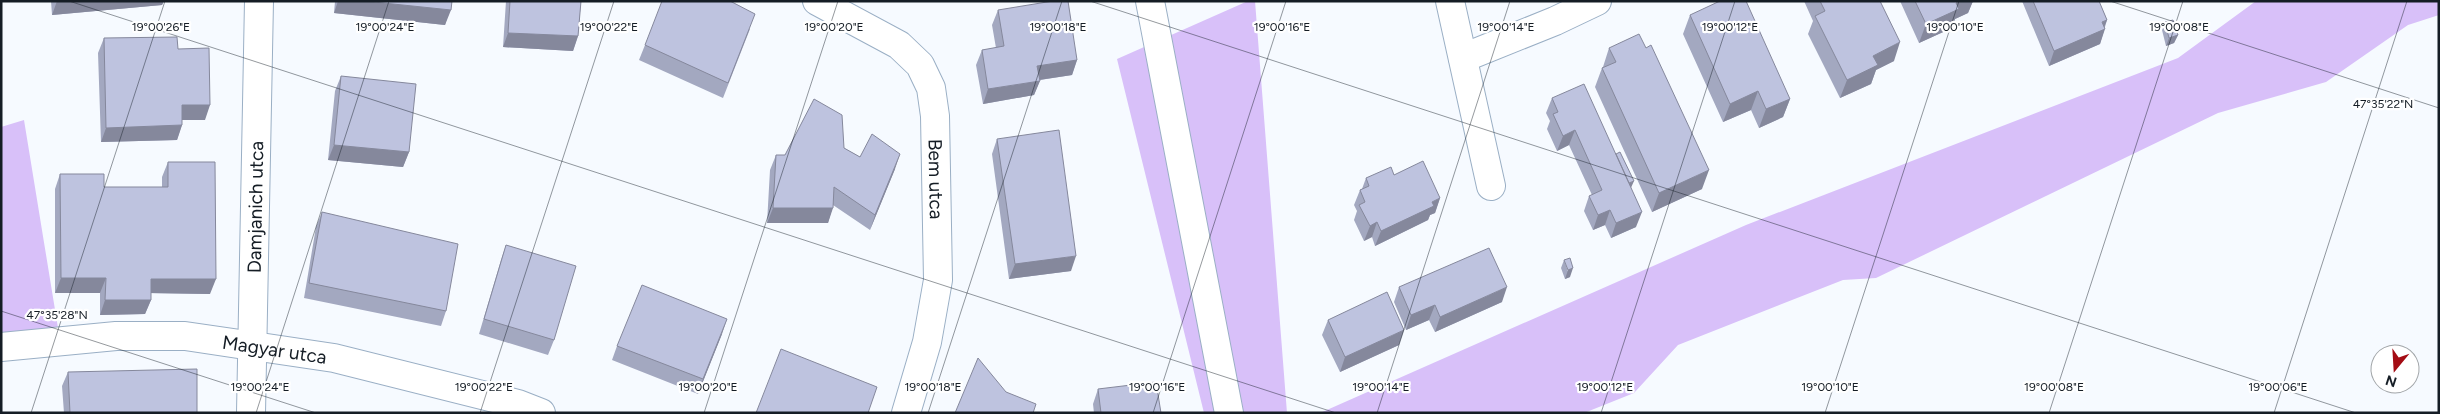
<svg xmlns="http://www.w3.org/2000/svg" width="2440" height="414" font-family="Figtree,sans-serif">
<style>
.green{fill:#d8c0f9}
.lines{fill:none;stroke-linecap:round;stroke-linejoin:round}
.minor-casing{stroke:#9aafc5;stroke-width:30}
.tertiary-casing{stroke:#9aafc5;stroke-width:30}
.minor{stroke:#fff;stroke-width:28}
.tertiary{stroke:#fff;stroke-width:28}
.wall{fill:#a3a8c0}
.shaded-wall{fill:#85889c}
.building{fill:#bec3df;stroke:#85889c}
.ticks{fill:none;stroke:#151d25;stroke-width:1;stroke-opacity:0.45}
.labels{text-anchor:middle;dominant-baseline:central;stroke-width:4.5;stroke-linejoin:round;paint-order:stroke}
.street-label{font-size:19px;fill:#151d25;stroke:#fff}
.ticks-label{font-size:12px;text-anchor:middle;fill:#151d25;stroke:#fff;stroke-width:4.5;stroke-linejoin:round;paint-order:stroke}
</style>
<rect width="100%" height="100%" fill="#f6faff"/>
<!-- green -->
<path class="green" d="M1248,1h7l32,412h-83l-87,-354z
M2256,1h183v14l-31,10 -82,57 -108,31 -342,165 -33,2 -165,65 -44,48 -50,20h-264l426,-188 432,-167z
M24,120l34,208 -57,8v-209z"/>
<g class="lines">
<defs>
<g id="minor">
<path id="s1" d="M817,1l82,44 21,20 11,23 4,28 3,164 -11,62 -21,71"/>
<path d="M1450,1l41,185"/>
<path d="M1463,58l92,-37 42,-20"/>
<path id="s2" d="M1,347l115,-11h69l149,22 184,46 23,9"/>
<path id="s3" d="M251,413l8,-412"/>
</g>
<path id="tertiary" d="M1150,1l79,412"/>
</defs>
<!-- minor casing -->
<use href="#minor" class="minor-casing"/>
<!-- tertiary casing -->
<use href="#tertiary" class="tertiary-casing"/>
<!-- minor -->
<use href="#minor" class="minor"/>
<!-- tertiary -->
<use href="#tertiary" class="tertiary"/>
</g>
<!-- wall -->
<path class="wall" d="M51,1h113l-2,4 -110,10z
M335,1h117l-7,24 -111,-12z
M506,1h75l-3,35 -5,15 -70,-4z
M1804,1h76l14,60 -18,9 -5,14 -31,14 -32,-64 5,-13z
M1900,1h73l-5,12 -13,6 -3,9 -33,15z
M2022,1h77l8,19 -7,24 -51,22z
M998,10l79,50 -5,15 -32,5 -6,15 -51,9 -7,-39 6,-15 14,-2 -4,-23z
M1690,15l100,84 -7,18 -24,11 -8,-18 -28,12 -40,-88z
M2165,22l13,13 -4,8 -8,3 -4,-16z
M750,29l-27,69 -84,-38 6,-15z
M104,38l74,11 27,71h-23v5l-5,15 -76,2 -3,-89z
M1609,48l93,141 -50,23 -57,-125 7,-19 1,-1z
M341,76l68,76 -6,15 -75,-7 7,-69z
M1552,98l79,90 5,39 -25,11 -6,-13 -12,5 -9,-19 5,-15 3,-1 -23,-50 -12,6 -10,-22 3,-8 -4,-8z
M997,139l74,132 -62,8 -17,-125z
M844,148l16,9 35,12 -25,61 -37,-25 -5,18h-61l3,-53 6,-15h9z
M168,162l42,132 -59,-1v7l-6,14 -45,1v-22h-45v-104l5,-15 44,13h58v-10z
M1394,175l46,23 -5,15 -5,2 -2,5 -53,26 -3,-9 -8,4 -10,-21 3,-9 -3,-6 6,-15 2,-1 4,-11z
M322,212l124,99 -5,15 -137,-28 12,-71z
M506,245l48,95 -6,15 -69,-21 22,-74z
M1564,260l6,17 -5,2 -4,-11z
M1399,287l103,15 -67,30 -6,-12 -23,10 -12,-28z
M1328,320l71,25 -59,27 -18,-37z
M722,334l-24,60 -86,-34 5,-14z
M68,372l129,41h-133l-2,-27z
M1098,389l63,24h-67l-1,-9z"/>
<!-- shaded-wall -->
<path class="shaded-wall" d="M57,1h107l-2,4 -110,10z
M338,1h26l87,9 -6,15 -111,-12z
M1959,1h14l-5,12 -13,6 -3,9 -33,15 7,-19 30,-21z
M2107,20l-4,10 2,-1 -5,15 -51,22 5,-15z
M508,33l70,3 -5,15 -70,-4z
M2178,35l-4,8 -8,3 3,-8z
M1900,42l-6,19 -18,9 -5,14 -31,14 7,-18 26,-24z
M1077,60l-5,15 -40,6 5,-15z
M1040,81l-6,14 -51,9 5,-15z
M1758,91l-7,19 -28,12 7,-18z
M1790,99l-7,18 -24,11 7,-19z
M182,105h28l-5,15h-29z
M182,125l-5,15 -76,2 5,-14z
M1575,130l-6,15 -12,6 6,-15z
M334,145l75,7 -6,15 -75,-7z
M900,154l-5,15 -25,61 5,-15z
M1709,170l-7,19 -50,23 7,-19z
M1634,181l-4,9 -5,-5z
M1440,198l-5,15 -5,2 -2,5 -53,26 6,-15z
M773,208h60l-5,15h-61z
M1610,210l-5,15 -12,5 5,-15z
M1642,212l-6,15 -25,11 5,-15z
M1377,222l-5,15 -8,4 6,-15z
M1076,256l-5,15 -62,8 6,-15z
M1573,268l-3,9 -5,2 3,-9z
M61,278h45l-6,15h-45z
M151,279h65l-6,15 -65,-1z
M1507,287l-5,15 -67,30 5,-15z
M105,300h46l-6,14 -45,1z
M1435,305l-6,15 -23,10 5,-15z
M727,319l-5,15 -24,60 5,-15z
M1404,330l-5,15 -59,27 5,-15z"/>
<!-- building -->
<path class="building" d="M364,1h88l-1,9z
M510,1h71l-3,35 -70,-3z
M662,1h68l25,13 -27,69 -83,-38z
M1053,1h15l9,59 -40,6 3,15 -52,8 -6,-39 22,-4 -6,-36z
M1720,1h26l44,98 -24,10 -8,-18 -28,13 -40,-89z
M1820,1h60l20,41 -27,14 5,9 -31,15 -32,-64 10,-5z
M1915,1h44l-3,2 3,6 -33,15z
M2033,1h66l8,19 -5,2 3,7 -51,22z
M2173,20l5,15 -9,3 -4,-16z
M1639,34l7,14 5,-3 58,125 -50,23 -57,-125 14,-6 -7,-14z
M177,37l1,12 31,-1 1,57h-28v20l-76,3 -2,-90z
M341,76l75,8 -7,68 -75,-7z
M1584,84l58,128 -26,11 -6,-13 -12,5 -9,-19 13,-6 -27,-60 -12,6 -10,-22 5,-2 -6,-14z
M814,99l28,16 2,33 16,9 12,-23 28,20 -25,61 -41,-28 -1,21h-60l3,-53h9z
M1059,130l17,126 -61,8 -18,-125z
M1620,152l14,29 -5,2 -13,-29z
M1423,161l17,37 -8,4 2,4 -53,25 -4,-9 -7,4 -11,-21 6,-3 -5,-12 9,-4 -3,-8 25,-11 3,8z
M168,162h47l1,117h-65v21h-46l1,-22h-45l-1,-104h44v13h64z
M322,212l136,32 -12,67 -137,-28z
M506,245l70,21 -22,74 -70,-21z
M1489,248l18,39 -67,30 -5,-12 -24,10 -12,-28z
M1570,258l3,10 -5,2 -4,-10z
M642,285l85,34 -24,60 -86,-33z
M1387,292l17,38 -59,27 -17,-37z
M781,349l96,38 -9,26h-112z
M978,358l28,34 30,12 -3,9h-78z
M197,369v44h-127l-2,-41z
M1156,382l5,31h-60l-3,-24z"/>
<!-- ticks -->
<path class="ticks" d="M69,1l1267,412M1090,1l1266,412M2110,1l329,107M1,311l315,102M31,413l134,-412M256,413l133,-412M480,413l134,-412M704,413l134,-412M928,413l134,-412M1153,413l133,-412M1377,413l133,-412M1601,413l134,-412M1825,413l134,-412M2049,413l134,-412M2274,413l133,-412"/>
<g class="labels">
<!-- street labels -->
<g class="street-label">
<text stroke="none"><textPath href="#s1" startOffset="239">Bem utca</textPath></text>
<text stroke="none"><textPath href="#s3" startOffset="206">Damjanich utca</textPath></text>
<text stroke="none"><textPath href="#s2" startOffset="275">Magyar utca</textPath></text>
</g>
</g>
<g class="ticks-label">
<text x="161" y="31">19°00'26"E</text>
<text x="385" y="31">19°00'24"E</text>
<text x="609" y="31">19°00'22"E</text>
<text x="834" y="31">19°00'20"E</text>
<text x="1058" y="31">19°00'18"E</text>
<text x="1282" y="31">19°00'16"E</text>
<text x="1506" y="31">19°00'14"E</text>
<text x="1730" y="31">19°00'12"E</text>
<text x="1955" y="31">19°00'10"E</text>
<text x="2179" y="31">19°00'08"E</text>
<text x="2383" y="108">47°35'22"N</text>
<text x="57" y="319">47°35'28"N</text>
<text x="260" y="391">19°00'24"E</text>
<text x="484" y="391">19°00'22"E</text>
<text x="708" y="391">19°00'20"E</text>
<text x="933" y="391">19°00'18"E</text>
<text x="1157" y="391">19°00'16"E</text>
<text x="1381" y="391">19°00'14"E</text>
<text x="1605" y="391">19°00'12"E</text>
<text x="1830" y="391">19°00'10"E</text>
<text x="2054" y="391">19°00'08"E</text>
<text x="2278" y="391">19°00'06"E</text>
</g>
<!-- border -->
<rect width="2440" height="414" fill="none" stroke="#151d25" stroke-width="5"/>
<!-- north arrow -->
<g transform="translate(2395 369) rotate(198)"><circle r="24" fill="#ffffff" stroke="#a1a5a8"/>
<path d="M0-4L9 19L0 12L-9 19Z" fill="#a40c14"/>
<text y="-8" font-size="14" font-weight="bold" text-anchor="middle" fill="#151d25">N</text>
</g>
</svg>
